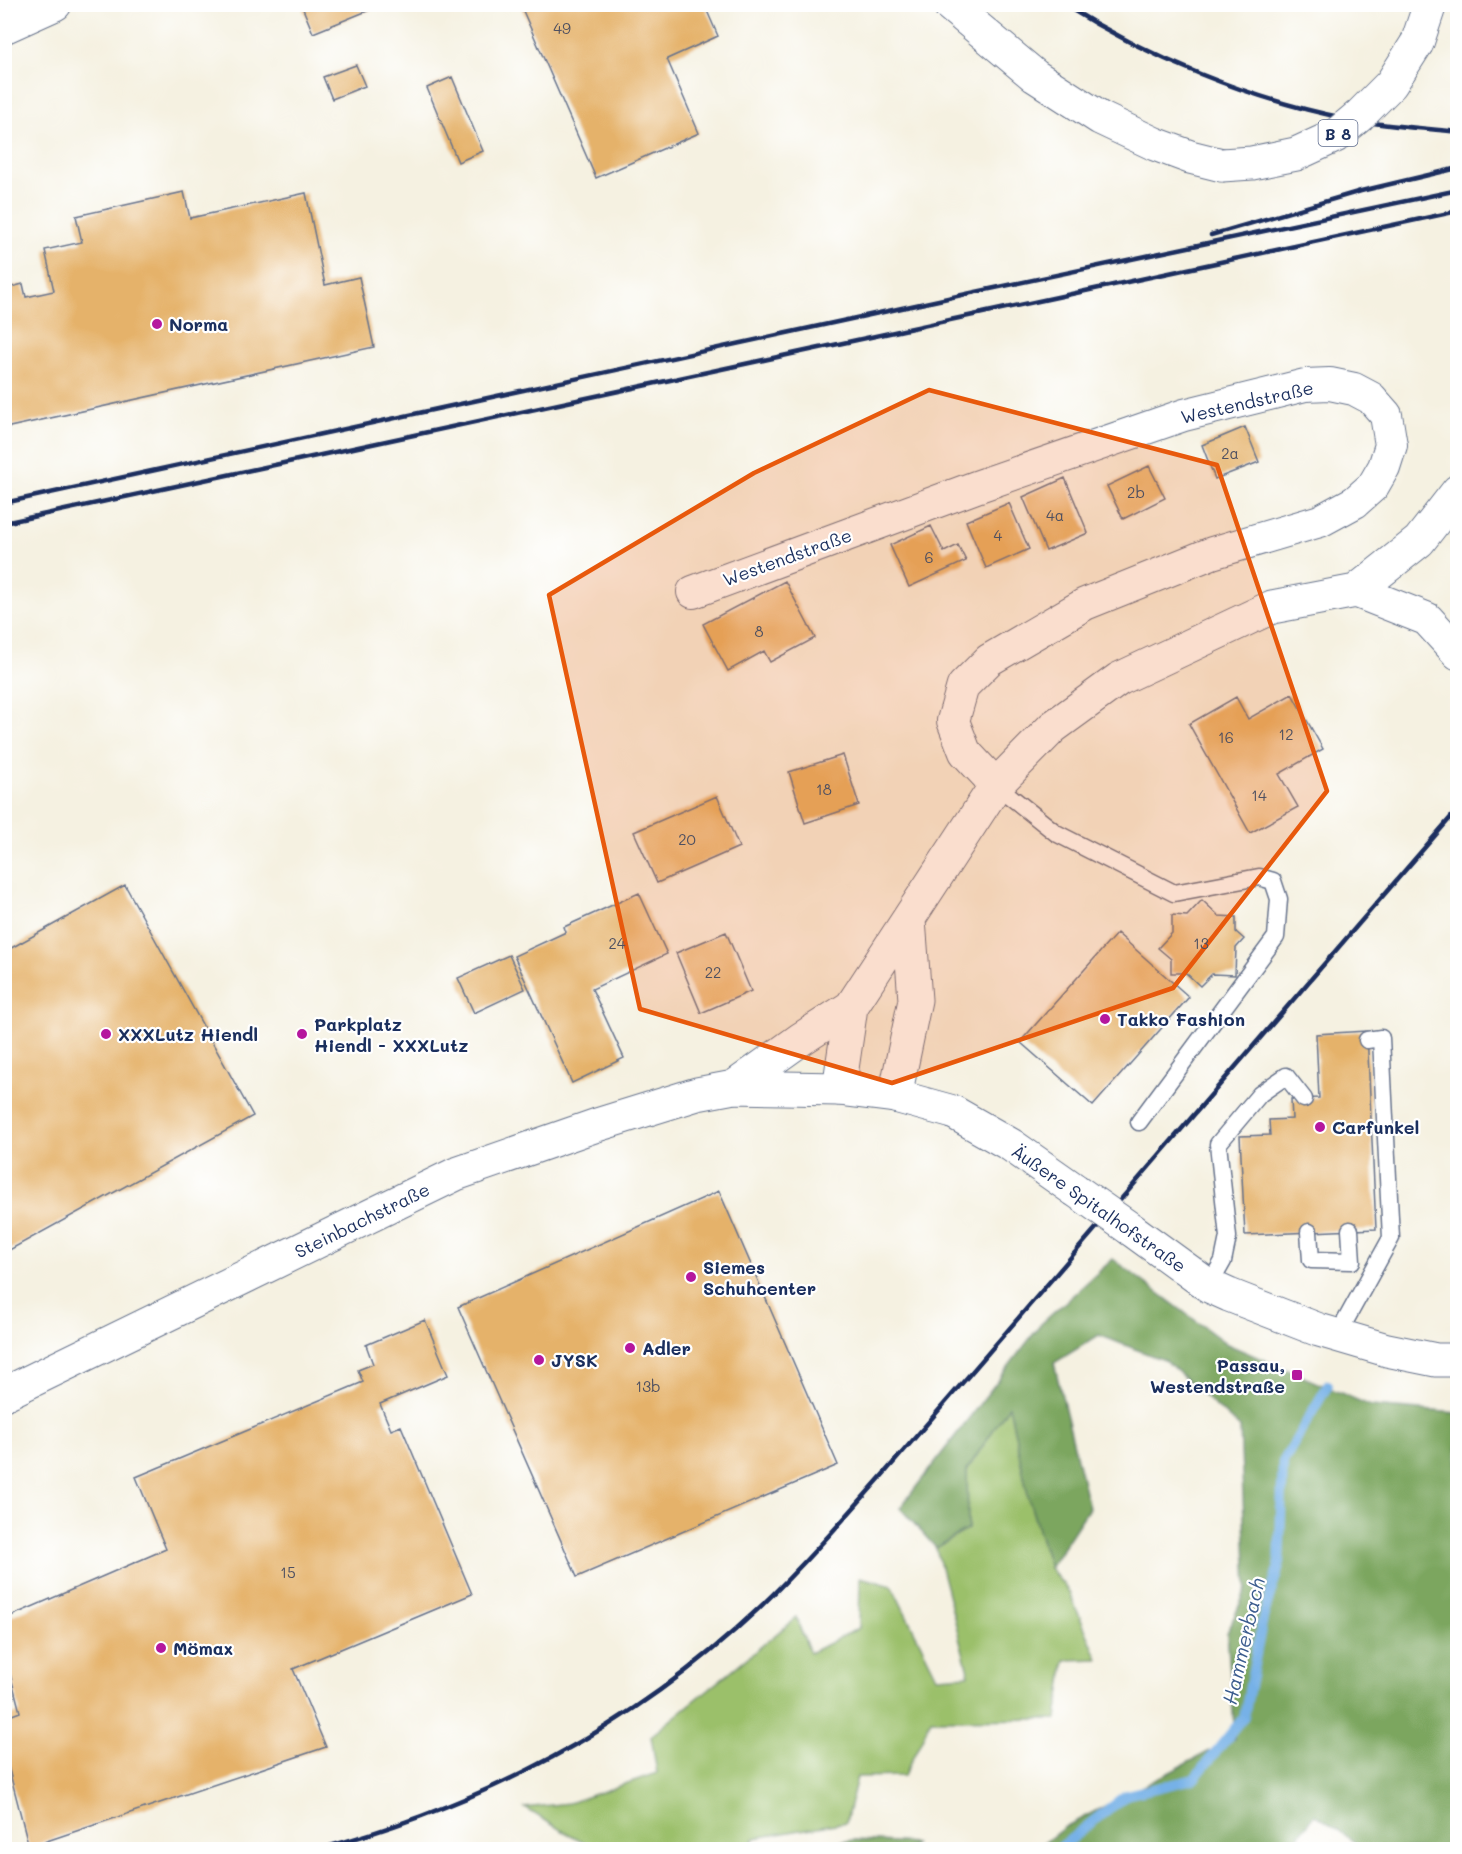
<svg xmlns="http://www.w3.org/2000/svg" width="1462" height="1854" font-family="Mali,sans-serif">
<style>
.green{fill:#9bc06b;stroke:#5b7864;stroke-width:1.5}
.forest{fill:#7ca65f;stroke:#4c6a5e;stroke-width:1.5}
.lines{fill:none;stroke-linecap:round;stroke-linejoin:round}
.stream{stroke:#76b1e7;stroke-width:10}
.building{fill:#e5b26b}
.lane-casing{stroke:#67738c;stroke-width:19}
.street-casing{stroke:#67738c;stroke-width:34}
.secondary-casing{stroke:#67738c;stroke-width:35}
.primary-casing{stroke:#67738c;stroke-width:35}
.lane{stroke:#fff;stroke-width:16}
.street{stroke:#fff;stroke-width:32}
.secondary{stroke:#fff;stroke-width:33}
.primary{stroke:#fff;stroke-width:33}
.rail{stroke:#1b2f5e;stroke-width:4.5}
.secondary-bridge-casing{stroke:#67738c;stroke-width:35;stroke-linecap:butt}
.primary-bridge-casing{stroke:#67738c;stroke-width:35;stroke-linecap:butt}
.secondary-bridge{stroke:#fff;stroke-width:33}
.primary-bridge{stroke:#fff;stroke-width:33}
.marked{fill:#e8590c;fill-opacity:0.2;stroke:#e8590c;stroke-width:4.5;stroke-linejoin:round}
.poi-dot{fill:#b5179e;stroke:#fff;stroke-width:2}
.labels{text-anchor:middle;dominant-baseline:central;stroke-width:4.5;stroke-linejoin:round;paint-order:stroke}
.number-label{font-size:15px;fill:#4e5061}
.shield{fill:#fff;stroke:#5f6d8e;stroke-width:1.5}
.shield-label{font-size:16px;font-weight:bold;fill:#1b2f5e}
.poi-label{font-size:18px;font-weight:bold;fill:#1b2f5e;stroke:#fff;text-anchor:start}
.street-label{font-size:18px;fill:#1b2f5e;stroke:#fff}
.water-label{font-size:20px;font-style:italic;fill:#3b5c8e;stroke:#fff}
</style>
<rect width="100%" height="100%" fill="#fff"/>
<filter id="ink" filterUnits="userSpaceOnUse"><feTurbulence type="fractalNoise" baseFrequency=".0167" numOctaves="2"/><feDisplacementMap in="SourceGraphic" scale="12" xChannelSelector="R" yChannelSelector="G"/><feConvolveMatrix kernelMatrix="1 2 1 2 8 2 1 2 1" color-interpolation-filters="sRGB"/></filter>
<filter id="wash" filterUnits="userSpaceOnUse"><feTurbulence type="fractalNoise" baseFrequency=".008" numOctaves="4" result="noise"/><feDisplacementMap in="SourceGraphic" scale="24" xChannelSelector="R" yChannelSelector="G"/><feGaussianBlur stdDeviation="1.35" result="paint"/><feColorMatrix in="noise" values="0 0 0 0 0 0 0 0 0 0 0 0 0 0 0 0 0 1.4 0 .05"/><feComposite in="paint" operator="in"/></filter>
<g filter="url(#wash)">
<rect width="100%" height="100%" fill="#f5f1e1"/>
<!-- green -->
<path class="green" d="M1009,1405l20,95 21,68 19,24 29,67 -33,1 -8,59 -126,1 -27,56 -47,1 -11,45 -91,16 -8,11h-149l-37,-19 -36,-22 44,-5 88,-30 -6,-37 145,-118 14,35 49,-25 1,-51 32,9 45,91 32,-2 -33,-127 32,-19 -1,-59z"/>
<!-- forest -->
<path class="forest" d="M1113,1259l114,85 144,62 86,7v436h-92l-50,-35 -26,35h-253l29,-22 170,-89 -8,-105 20,-45 -7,-160 -74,-67 -67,-26 -45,28 35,145 -39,60 -21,-68 -20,-94 -42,64 1,59 -32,19 -36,-40 141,-184z
M854,1840l61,3 -5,6h-130z"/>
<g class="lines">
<!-- stream -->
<path class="stream" d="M1057,1850l69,-55 68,-16 50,-62 19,-99 16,-52 4,-104 45,-77"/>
</g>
<g id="blocks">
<!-- building -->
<path class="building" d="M301,4h75l1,3 -64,26z
M520,4h184l14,32 -51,23 32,74 -103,45z
M356,65l9,21 -33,13 -9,-22z
M452,77l31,74 -25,11 -31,-74z
M184,192l6,26 116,-25 19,92 34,-8 15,70 -369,81 -1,-139 19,-5 3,13 28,-6 -9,-41 37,-8 -6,-26z
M1245,427l14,35 -44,17 -13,-34z
M1149,466l16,32 -42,21 -16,-33z
M1065,478l23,55 -42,18 -23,-54z
M1009,503l20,46 -43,19 -20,-47z
M931,526l13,26 14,-7 8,16 -57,26 -19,-42z
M785,581l30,57 -45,24 -6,-11 -36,20 -25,-47z
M1292,694l31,55 -44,25 19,33 -48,26 -61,-109 47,-27 12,22z
M843,755l16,50 -54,18 -16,-51z
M717,796l22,51 -82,36 -23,-51z
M125,885l128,231 -249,137v-301z
M639,893l28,61 -75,35 32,69 -52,25 -58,-127 52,-24 -2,-5z
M1202,900l17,16 17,1v15l8,7 -8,9 -1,27 -23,-1 -12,12 -14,-13h-15v-14l-13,-11 14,-15v-18l15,1z
M726,932l25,59 -50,22 -25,-60z
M1117,933l72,64 -96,109 -73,-64z
M509,955l16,34 -51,24 -16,-35z
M1367,1031l9,198 -131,6 -5,-99 30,-1 -1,-15 23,-1 -1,-20 28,-1 -3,-64z
M719,1191l119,274 -261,112 -119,-270z
M425,1320l23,55 -68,29 11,26 10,-4 71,168 -179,75 33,78 -297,100 -25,-97v-32l16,-6 -16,-62v-31l162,-70 -30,-72 227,-95 -5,-12 15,-6 -7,-19z"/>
</g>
</g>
<g filter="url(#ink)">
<use href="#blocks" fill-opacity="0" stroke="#67738c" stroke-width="1.5"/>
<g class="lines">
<defs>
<path id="lane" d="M996,785l60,48 118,60 85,-16 14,4 6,18 -3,38 -137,185
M1309,1232l2,28 41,1 -2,-31
M1209,1286l14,-25 5,-24 -10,-93 42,-50 26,-18 18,23
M1337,1336l54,-98 -10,-200 -14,2"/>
<path id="street" d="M693,592l283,-105 208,-72 121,-30 25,-1 24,5 17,9 15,17 5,30 -7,22 -11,19 -18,16 -35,19 -108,32 -127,51 -96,56 -26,26 -10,35 12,31 31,33"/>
<path id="secondary" d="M1132,1230l77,56 20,9 90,35 68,20 49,10h22
M4,1394l452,-220 141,-49 100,-31 37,-7 105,2 56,7 58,16 58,33 64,45"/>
<path id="primary" d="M949,4l86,72 65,42 55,26 35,13 32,8
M4,27l51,-23
M1417,43l13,-39
M1356,591l71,28 31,34
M734,1087l67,-48 50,-32 145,-222 57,-58 66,-48 153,-72 84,-16 63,-50 39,-50
M839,1089l12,-82
M895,1096l20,-96 -6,-80"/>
</defs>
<!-- lane casing -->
<use href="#lane" class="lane-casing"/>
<!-- street casing -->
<use href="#street" class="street-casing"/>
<!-- secondary casing -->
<use href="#secondary" class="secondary-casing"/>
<!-- primary casing -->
<use href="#primary" class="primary-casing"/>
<!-- lane -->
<use href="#lane" class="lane"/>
<!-- street -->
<use href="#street" class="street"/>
<!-- secondary -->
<use href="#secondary" class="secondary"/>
<!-- primary -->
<use href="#primary" class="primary"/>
<!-- rail -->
<path class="rail" d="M1063,4c84,53 188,96 286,115 35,7 73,9 109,13
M1211,235l150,-44 97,-23
M4,503l967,-210 487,-103
M4,523l1454,-312
M316,1850c168,-46 315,-121 442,-241 48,-46 92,-97 136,-147l564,-653"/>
<defs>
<path id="secondary-bridge" d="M1075,1190l57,40"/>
<path id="primary-bridge" d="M1222,165l30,-2 44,-9 39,-18 25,-21 31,-31 26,-41"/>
</defs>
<!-- secondary-bridge casing -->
<use href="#secondary-bridge" class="secondary-bridge-casing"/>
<!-- primary-bridge casing -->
<use href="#primary-bridge" class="primary-bridge-casing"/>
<!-- secondary-bridge -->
<use href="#secondary-bridge" class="secondary-bridge"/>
<!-- primary-bridge -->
<use href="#primary-bridge" class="primary-bridge"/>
</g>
</g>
<!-- marked area -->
<path class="marked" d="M929,390l288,75 110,326 -154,197 -281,95 -252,-74 -91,-414 205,-122z"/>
<!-- markers -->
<g class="poi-dot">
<circle cx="157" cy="324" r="6"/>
<circle cx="1105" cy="1019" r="6"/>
<circle cx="106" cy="1034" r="6"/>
<circle cx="302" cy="1034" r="6"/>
<circle cx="1320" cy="1127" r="6"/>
<circle cx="691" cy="1277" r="6"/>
<circle cx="630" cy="1348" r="6"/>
<circle cx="539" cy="1360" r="6"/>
<rect x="1291" y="1369" width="12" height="12" rx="3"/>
<circle cx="161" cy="1648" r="6"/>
</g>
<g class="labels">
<!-- number labels -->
<g class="number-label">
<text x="562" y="28">49</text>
<text x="1230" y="453">2a</text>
<text x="1136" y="492">2b</text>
<text x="1055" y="515">4a</text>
<text x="998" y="535">4</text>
<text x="929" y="557">6</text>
<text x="759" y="631">8</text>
<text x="1286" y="734">12</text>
<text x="1226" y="737">16</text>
<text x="824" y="789">18</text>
<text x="1259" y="795">14</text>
<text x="687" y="839">20</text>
<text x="617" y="943">24</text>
<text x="1201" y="943">13</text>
<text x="713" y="972">22</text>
<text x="648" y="1386">13b</text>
<text x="288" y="1572">15</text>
</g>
<!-- shield labels -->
<rect class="shield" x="1318.5" y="120" width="39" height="26" rx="4.5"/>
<g class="shield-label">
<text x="1338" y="133">B 8</text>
</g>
<!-- poi labels -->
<g class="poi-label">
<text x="169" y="324">Norma</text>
<text x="1117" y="1019">Takko Fashion</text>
<text x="314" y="1024">Parkplatz<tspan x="314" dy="21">Hiendl - XXXLutz</tspan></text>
<text x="118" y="1034">XXXLutz Hiendl</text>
<text x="1332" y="1127">Carfunkel</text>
<text x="703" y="1267">Siemes<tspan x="703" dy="21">Schuhcenter</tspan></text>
<text x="642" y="1348">Adler</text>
<text x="551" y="1360">JYSK</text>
<text x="1285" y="1365" text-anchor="end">Passau,<tspan x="1285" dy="21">Westendstraße</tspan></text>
<text x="173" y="1648">Mömax</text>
</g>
<!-- street labels -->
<g class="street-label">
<text transform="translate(1247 402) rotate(-13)">Westendstraße</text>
<text transform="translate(787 557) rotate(-20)">Westendstraße</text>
<text transform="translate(1099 1208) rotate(35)">Äußere Spitalhofstraße</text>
<text transform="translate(362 1220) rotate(-26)">Steinbachstraße</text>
</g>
<!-- water labels -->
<g class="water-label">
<text transform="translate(1243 1641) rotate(-77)">Hammerbach</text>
</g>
</g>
<!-- margin -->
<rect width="1462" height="1854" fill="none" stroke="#fff" stroke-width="24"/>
</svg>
